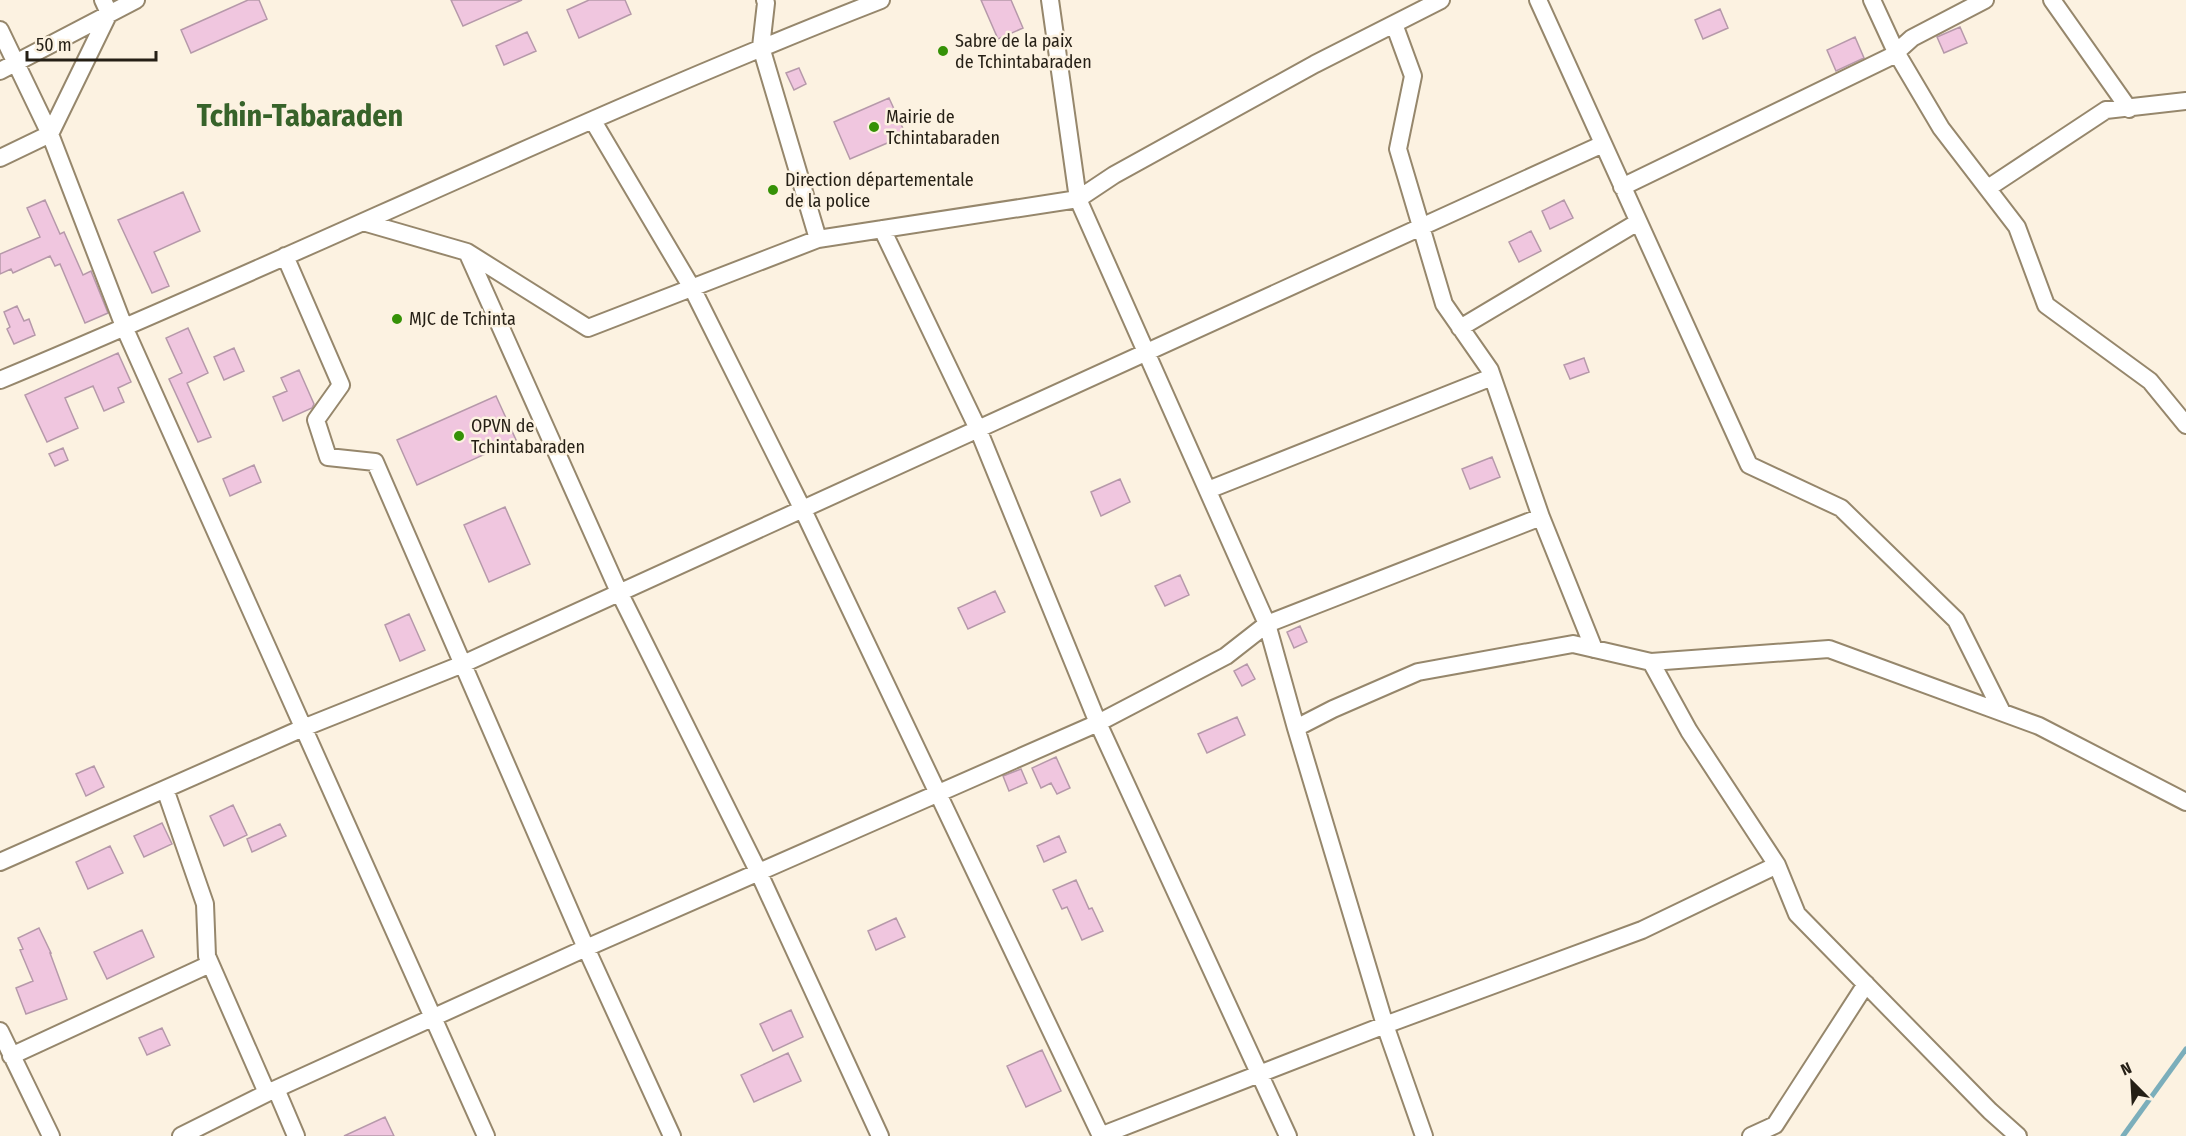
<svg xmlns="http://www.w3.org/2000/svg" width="2186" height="1136" font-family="'Fira Sans Condensed',sans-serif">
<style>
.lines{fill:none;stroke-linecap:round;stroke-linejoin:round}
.stream{stroke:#7baebb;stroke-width:5}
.building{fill:#f0c6df;stroke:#b699aa;stroke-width:1.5}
.minor-casing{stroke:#96876c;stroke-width:20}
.minor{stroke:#fff;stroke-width:16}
.poi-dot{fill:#359106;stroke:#fcf2e1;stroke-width:2}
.labels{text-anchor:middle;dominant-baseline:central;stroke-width:5;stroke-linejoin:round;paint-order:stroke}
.poi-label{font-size:18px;fill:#251f15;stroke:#fcf2e1;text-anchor:start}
.town-label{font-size:30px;font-weight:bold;fill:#37632a;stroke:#fcf2e1}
</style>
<rect width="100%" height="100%" fill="#fcf2e1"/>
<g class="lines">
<!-- stream -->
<path class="stream" d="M2123,1136l63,-87"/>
</g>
<!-- building -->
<path class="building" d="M248,0h11l8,19 -76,34 -10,-23z
M451,0h71l-59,26z
M589,0h36l6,14 -52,24 -12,-28z
M981,0h30l12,28 -25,11z
M1720,9l8,19 -25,11 -8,-19z
M1960,27l7,16 -23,10 -7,-16z
M527,32l9,19 -32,14 -8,-19z
M1855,37l9,21 -28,13 -9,-21z
M799,68l7,16 -12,6 -8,-17z
M889,98l17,37 -56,24 -16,-37z
M183,192l17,39 -46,21 15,34 -17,7 -34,-73z
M45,200l15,34 4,-2 19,43 8,-4 17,42 -23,10 -25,-59 -5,2 -5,-10 -37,17 -2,-4 -11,5v-20l40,-17 -13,-29z
M1564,200l9,18 -23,11 -8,-18z
M1531,231l10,20 -22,11 -10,-20z
M17,306l7,15 5,-2 6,16 -21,9 -7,-15 3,-2 -6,-15z
M188,328l20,45 -21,10 24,54 -13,5 -29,-63 13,-6 -16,-35z
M234,348l10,23 -20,9 -10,-23z
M118,353l13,29 -13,6 6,14 -20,9 -11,-25 -28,12 13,30 -31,14 -22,-47z
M1584,358l5,14 -19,7 -6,-14z
M299,370l15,34 -2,4 -29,13 -10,-24 14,-6 -6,-13z
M496,396l20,44 -99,45 -20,-45z
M63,448l5,12 -13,6 -6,-12z
M1492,457l8,20 -30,12 -8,-20z
M254,465l7,17 -31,14 -7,-17z
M1120,479l10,23 -29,14 -10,-24z
M505,507l25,57 -41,18 -25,-57z
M1180,575l9,20 -24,11 -10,-20z
M995,591l10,21 -37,17 -10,-21z
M409,614l16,36 -25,11 -15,-36z
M1300,626l7,16 -13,6 -7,-16z
M1247,664l8,15 -13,7 -8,-15z
M1237,717l8,18 -38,18 -9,-19z
M1056,757l14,31 -13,6 -6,-11 -10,5 -9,-20z
M94,766l10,21 -18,9 -10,-22z
M1021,769l6,14 -18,8 -6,-15z
M233,805l14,30 -23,11 -14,-30z
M162,823l10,21 -28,13 -10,-21z
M280,824l6,12 -34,16 -5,-13z
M1059,836l7,16 -22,10 -7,-16z
M110,846l13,27 -35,16 -12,-27z
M1076,880l13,29 3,-1 11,23 -21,9 -15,-33 -5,2 -9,-19z
M896,918l9,19 -29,13 -8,-19z
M39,928l12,25h-1l17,46 -41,15 -10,-26 17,-7 -13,-31 3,-1 -5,-11z
M142,930l12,27 -47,22 -13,-27z
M791,1010l12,27 -30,14 -13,-27z
M162,1028l8,17 -23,10 -8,-17z
M1042,1050l19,41 -35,16 -19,-41z
M788,1053l13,28 -47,21 -13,-27z
M385,1117l9,19h-50z"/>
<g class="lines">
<defs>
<path id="minor" d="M765,0l1,3 -5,44 57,192
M1050,0l28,199 189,425 29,104 89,297 39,111
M1538,0l211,465 92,43 115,112 46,92
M1872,0l24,52 45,76 76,99 29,78 104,76 36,44
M2052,0l77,109
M1394,24l19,52 -15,73 46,155 46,66 51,147 53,132
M0,30l50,104 75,195 361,807
M0,71l136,-71
M593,121l99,167 111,222 298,626
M0,158l50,-24 59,-121 -6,-13
M1622,187l270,-131 20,-18 73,-38
M1988,188l118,-78 80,-9
M363,222l104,30 121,76 230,-89 260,-40 36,-24 201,-111 126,-64
M882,229l96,200 120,294 190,413
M467,252l152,340 139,279 122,265
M285,256l56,129 -25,35 12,37 47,5 211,486 86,188
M1460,328l178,-106
M0,380c295,-122 583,-264 881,-380
M1208,490l284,-113
M1651,662l38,69 88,134 20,49 193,197 28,25
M1296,728l37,-19 85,-37 155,-28 78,18 178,-13 210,77 147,76
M165,789l40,115 2,52 60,137
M0,862l303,-134 160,-64 1140,-520
M0,1031l51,105
M11,1056l199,-92
M276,1089l20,47
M181,1136l86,-43 319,-145 512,-225 128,-67 41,-32 274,-107
M1100,1136l285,-111 257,-95 135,-65
M1751,1136l24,-11 91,-141"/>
</defs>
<!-- minor casing -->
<use href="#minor" class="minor-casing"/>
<!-- minor -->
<use href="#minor" class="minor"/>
</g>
<!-- markers -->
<g class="poi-dot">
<circle cx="943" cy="51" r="6"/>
<circle cx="874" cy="127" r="6"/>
<circle cx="773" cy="190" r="6"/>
<circle cx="397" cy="319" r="6"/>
<circle cx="459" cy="436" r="6"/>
</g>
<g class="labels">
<!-- poi labels -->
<g class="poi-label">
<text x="955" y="41">Sabre de la paix<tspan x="955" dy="21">de Tchintabaraden</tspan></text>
<text x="886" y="117">Mairie de<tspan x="886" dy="21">Tchintabaraden</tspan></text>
<text x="785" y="180">Direction départementale<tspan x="785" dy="21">de la police</tspan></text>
<text x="409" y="319">MJC de Tchinta</text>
<text x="471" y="426">OPVN de<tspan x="471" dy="21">Tchintabaraden</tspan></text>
</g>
<!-- town labels -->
<g class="town-label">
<text x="300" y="116">Tchin-Tabaraden</text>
</g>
</g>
<!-- north arrow -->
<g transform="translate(2132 1082) rotate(336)" stroke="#fcf2e1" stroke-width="4.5" paint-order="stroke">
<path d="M0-4.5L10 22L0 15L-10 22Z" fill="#251f15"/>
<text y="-9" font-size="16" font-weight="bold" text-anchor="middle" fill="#251f15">N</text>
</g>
<!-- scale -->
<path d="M27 51v9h129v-9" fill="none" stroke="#251f15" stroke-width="3"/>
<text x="36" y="51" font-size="18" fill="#251f15" stroke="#fcf2e1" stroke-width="4.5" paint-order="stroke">50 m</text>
</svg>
